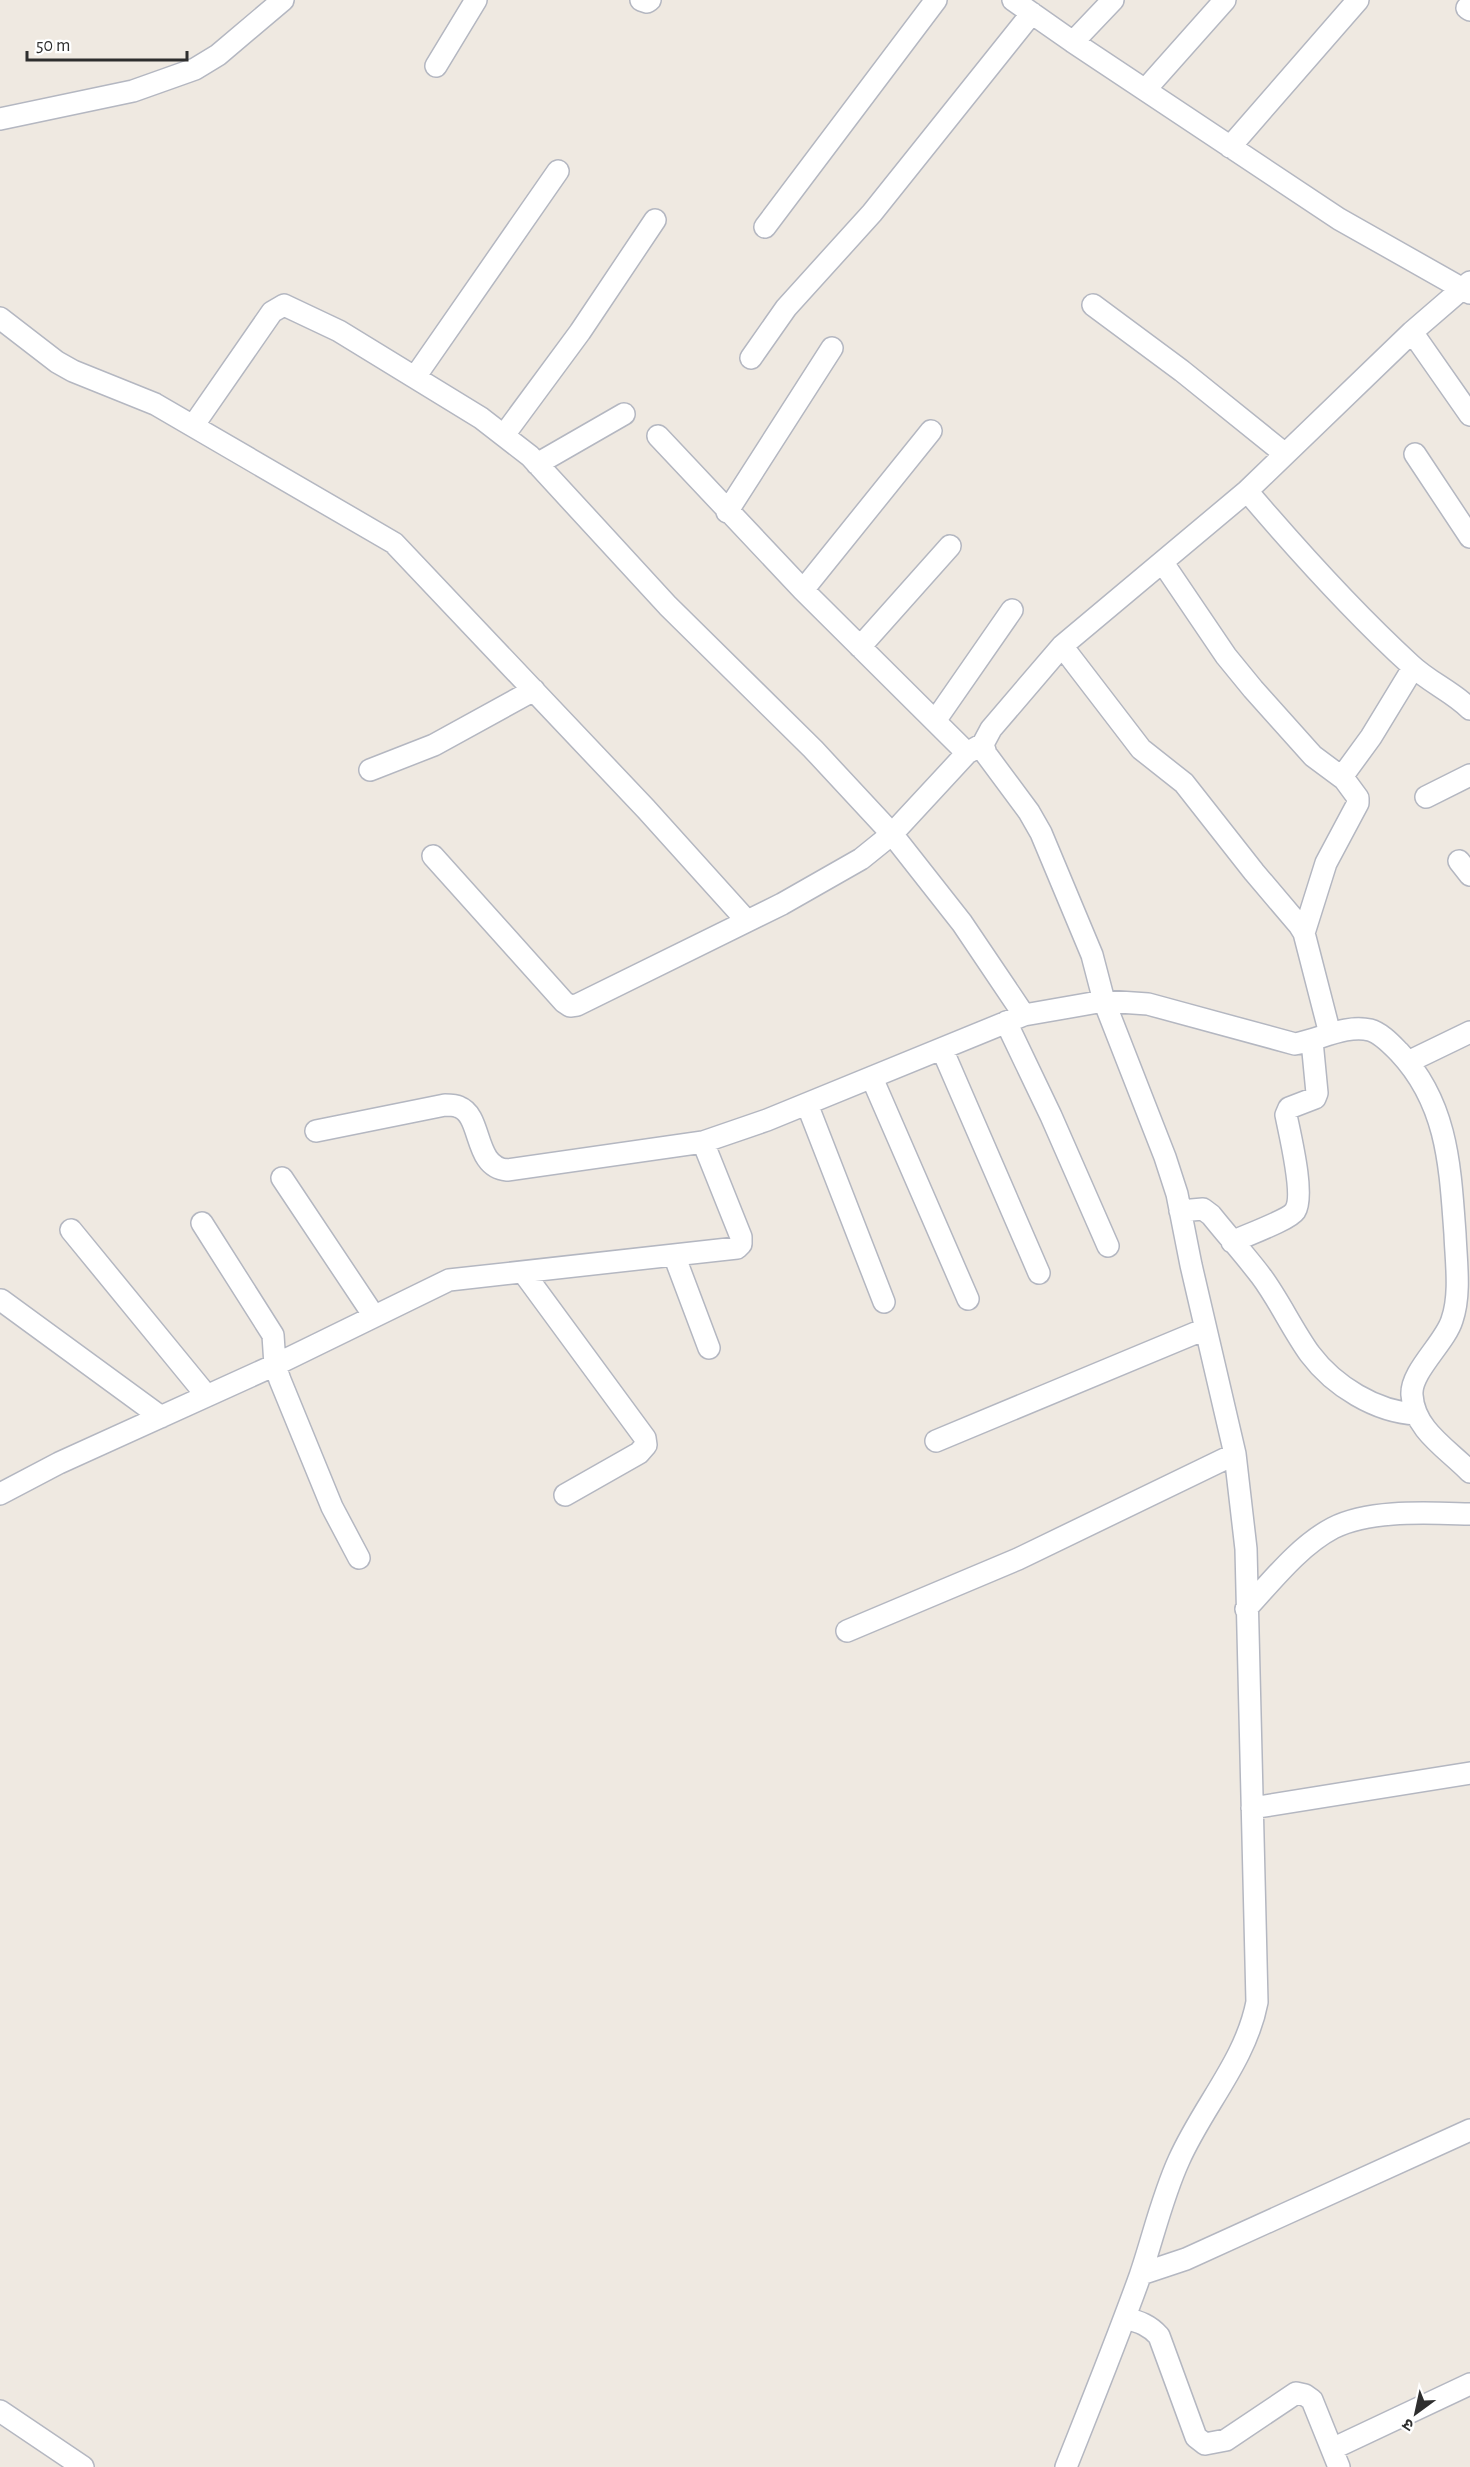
<svg xmlns="http://www.w3.org/2000/svg" width="1470" height="2467" font-family="'Alegreya Sans','Noto Sans Devanagari',sans-serif">
<style>
.lines{fill:none;stroke-linecap:round;stroke-linejoin:round}
.minor-casing{stroke:#b4b7c1;stroke-width:24}
.minor{stroke:#fff;stroke-width:21}
</style>
<rect width="100%" height="100%" fill="#efe9e1"/>
<g class="lines">
<defs>
<path id="minor" d="M641,0l6,2 3,-2
M1013,0l60,42 266,177 131,74
M1467,8l3,2
M1073,42l40,-42
M436,66l40,-66
M1145,90l80,-90
M0,119l133,-28 62,-22 23,-14 65,-55
M1230,147l128,-147
M765,227l171,-227
M1093,305l89,66 103,83
M0,318l57,44 16,9 82,33 239,139 252,266 101,112
M1412,332l58,83
M751,358l35,-50 86,-95 160,-200
M415,377l143,-206
M193,426l79,-114 12,-7 55,26 142,87 49,38 138,150 145,143 79,85 70,89 62,92
M504,435l76,-103 75,-112
M658,436l145,154 164,163
M1415,454l55,83
M537,464l87,-50
M1247,491c52,61 105,120 164,174 18,17 42,27 59,44
M727,512l105,-164
M1163,563l63,93 27,33 60,67 31,23
M803,590l128,-159
M1062,646l79,103 43,34 70,89 45,53 5,8 26,101
M860,647l90,-101
M935,721l77,-111
M370,770l64,-25 100,-55
M1426,797l44,-22
M433,856l131,146 6,4 7,-1 205,-101 79,-45 31,-25 75,-81 16,-9
M1459,861l11,14
M1304,933l22,-70 32,-60v-5l-14,-19v-5l27,-37 42,-69
M1006,1022l45,94 57,130
M942,1049l97,224
M1408,1062l62,-30
M872,1078l96,221
M807,1104l77,198
M316,1131l129,-26c4,0 10,0 14,2 24,9 14,60 48,63l196,-28 64,-22 257,-105 80,-14 44,3 147,40c24,-4 51,-20 75,-14 11,3 21,14 29,22 49,52 51,115 56,182 1,27 6,60 -3,86 -7,23 -42,52 -40,75 2,35 36,54 58,77
M282,1178l92,138
M1180,1211l23,-2 8,6c16,20 34,40 50,61 18,24 31,53 49,78 24,32 66,58 106,60
M202,1223l71,112 2,30 5,15 52,127 27,51
M71,1230l136,166
M1232,1242c12,-6 57,-22 63,-31 10,-15 -5,-76 -9,-96l3,-7 26,-10 2,-5 -5,-52
M674,1255l35,93
M523,1272l122,166 1,7 -7,8 -74,42
M1,1300l160,117
M936,1441l269,-112
M0,1494l59,-31 216,-98 174,-85 288,-32 4,-4v-7l-38,-95
M1246,1609c26,-28 53,-63 87,-81 37,-19 96,-15 137,-14
M847,1631l171,-72 217,-105
M1252,1808l218,-35
M1141,2274l45,-15 284,-129
M1125,2318c15,4 24,7 34,18l37,101 9,7 21,-4 70,-47 9,2 7,5 27,67
M0,2411l83,56
M1332,2449l138,-65
M1066,2467c25,-63 51,-127 74,-191 13,-38 22,-79 39,-116 24,-54 67,-100 78,-158l-11,-453 -11,-95 -44,-189 -14,-71 -12,-37 -61,-156 -12,-46 -51,-122 -12,-21 -43,-58 -3,-10 8,-15 71,-83 185,-155 165,-159 58,-50"/>
</defs>
<!-- minor casing -->
<use href="#minor" class="minor-casing"/>
<!-- minor -->
<use href="#minor" class="minor"/>
</g>
<!-- north arrow -->
<g transform="translate(1416 2413) rotate(213)" stroke="#ffffff" stroke-width="4.5" paint-order="stroke">
<path d="M0-4.5L10 22L0 15L-10 22Z" fill="#2e2e2e"/>
<text y="-9" font-size="16" font-weight="bold" text-anchor="middle" fill="#2e2e2e">उ</text>
</g>
<!-- scale -->
<path d="M27 51v9h160v-9" fill="none" stroke="#2e2e2e" stroke-width="3"/>
<text x="36" y="51" font-size="18" fill="#2e2e2e" stroke="#ffffff" stroke-width="4.5" paint-order="stroke">50 m</text>
</svg>
